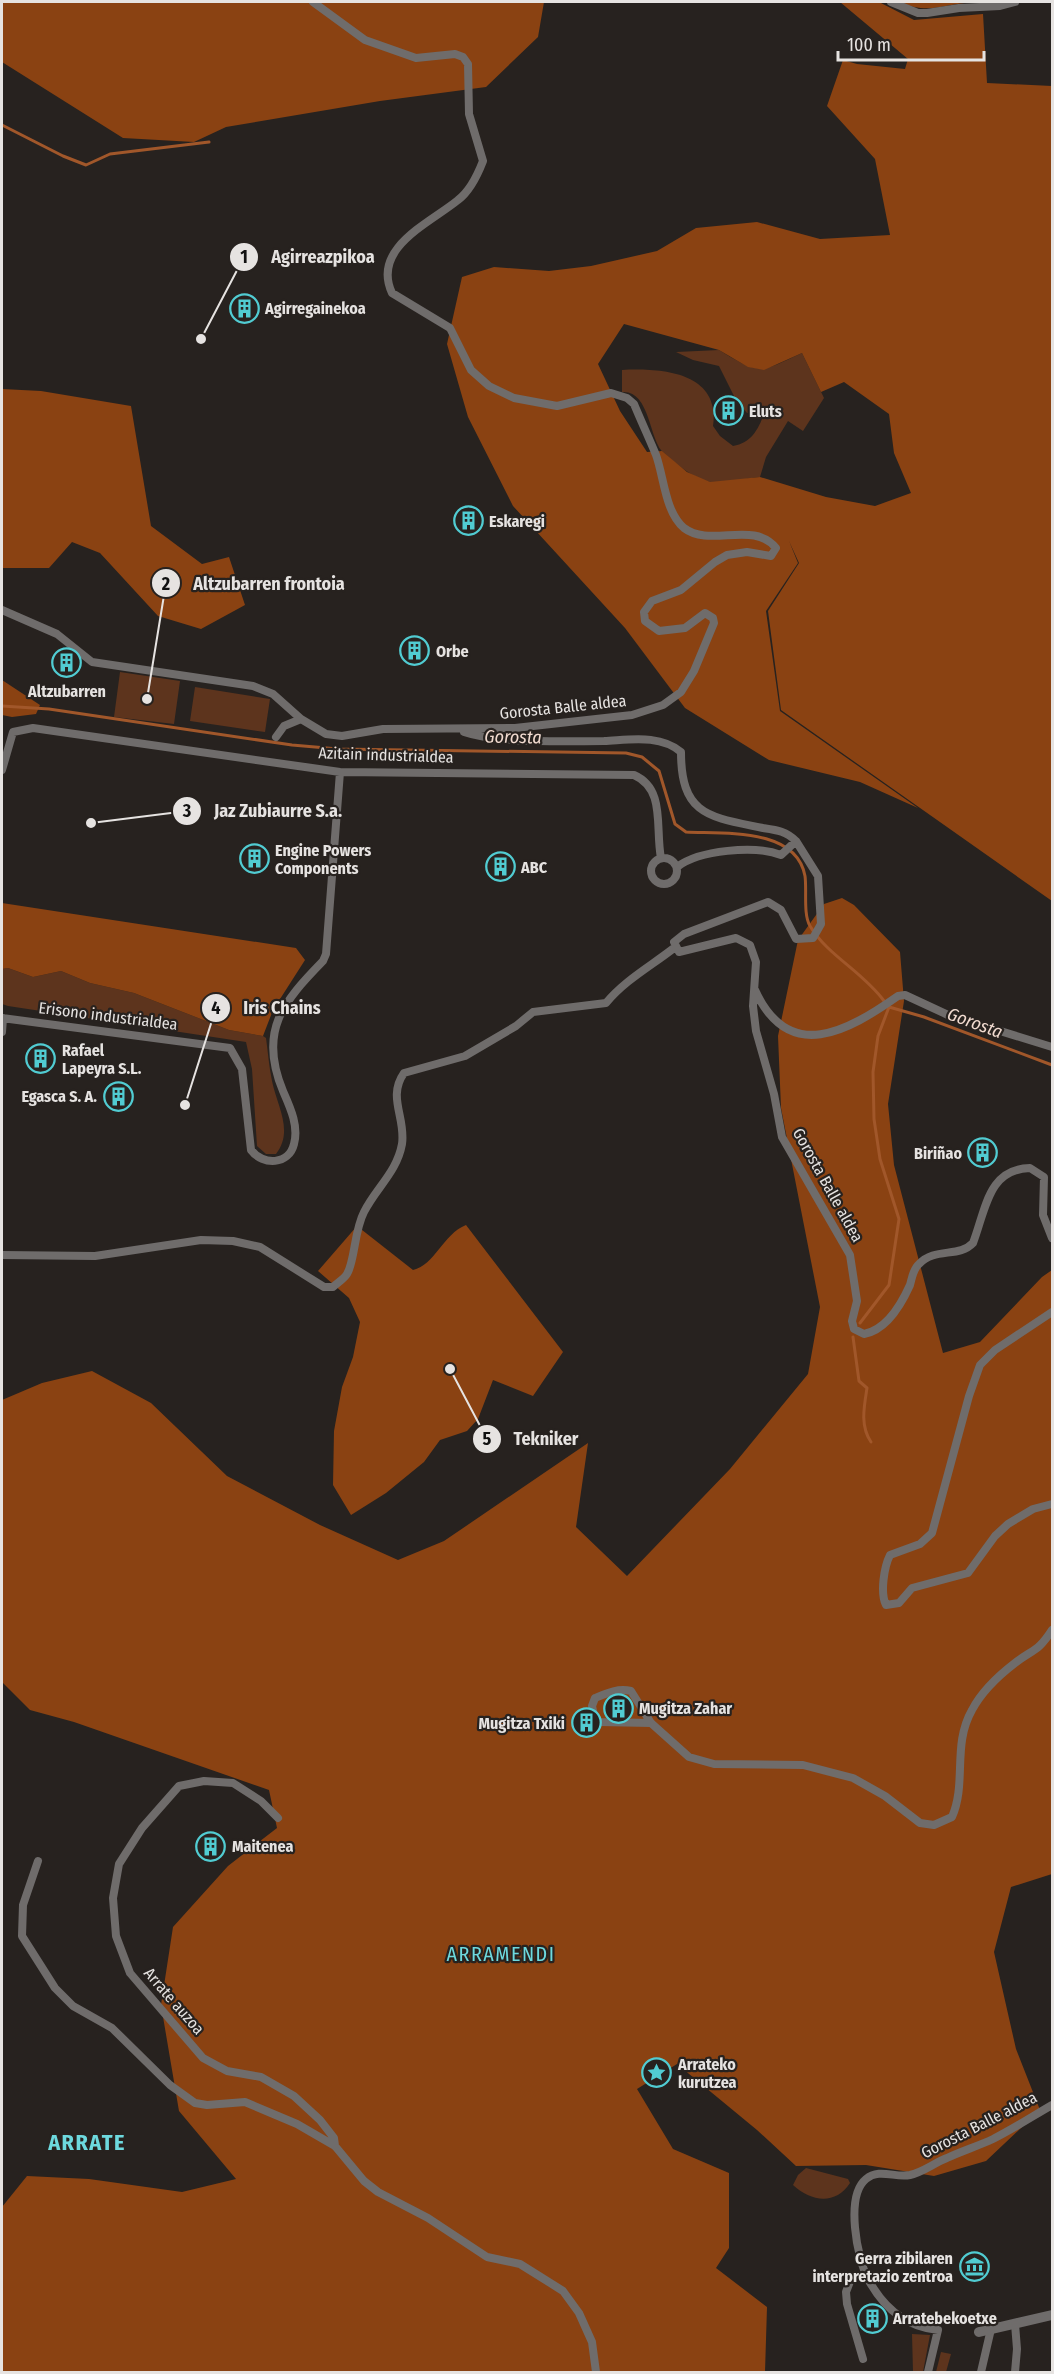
<svg xmlns="http://www.w3.org/2000/svg" width="1054" height="2374" font-family="'Fira Sans Condensed',sans-serif">
<style>
.green{fill:#5d341d}
.forest{fill:#8a4212;fill-rule:evenodd}
.lines{fill:none;stroke-linecap:round;stroke-linejoin:round}
.stream{stroke:#a1572a;stroke-width:3}
.minor{stroke:#6f6c6b;stroke-width:8}
.tertiary{stroke:#6f6c6b;stroke-width:10}
.labels{text-anchor:middle;dominant-baseline:central;stroke-width:4.5;stroke-linejoin:round;paint-order:stroke}
.poi-label{font-size:16px;font-weight:bold;fill:#e6e3e1;stroke:#27221f;text-anchor:start}
.street-label{font-size:16px;fill:#e6e3e1;stroke:#27221f}
.water-label{font-size:18px;font-style:italic;fill:#f1dbd0;stroke:#27221f}
.quarter-label{font-size:20px;letter-spacing:1.5px;fill:#6dd9de;stroke:#27221f}
.district-label{font-size:22px;font-weight:bold;letter-spacing:1.5px;fill:#6dd9de;stroke:#27221f}
.leader{fill:none;stroke:#e6e3e1;stroke-width:2}
.callout-dot{fill:#e6e3e1;stroke:#27221f;stroke-width:2}
.mark-label{font-size:18px;text-anchor:middle;font-weight:bold;fill:#111}
.callout-label{font-size:18px;text-anchor:middle;font-weight:bold;fill:#e6e3e1;stroke:#27221f;stroke-width:4.5;stroke-linejoin:round;paint-order:stroke}
</style>
<rect width="100%" height="100%" fill="#27221f"/>
<!-- green -->
<path class="green" d="M719,350c41,25 40,23 83,3l22,45 -21,33 -15,-10 -22,36 -6,20c-15,1 -36,8 -51,5 -16,-4 -34,-19 -46,-30 -14,-13 -13,-62 -41,-60v-22c39,-2 99,2 91,56l7,10 13,10c18,-3 25,-16 31,-32l-17,-1 -11,-13 -17,-34 -26,-6 -17,-8z
M120,672l60,9 -6,43 -60,-7z
M195,687l75,12 -5,33 -75,-11z
M8,968l25,9 28,-6 29,12 44,10 95,37 34,6 3,2c2,14 3,29 6,43 5,25 22,50 4,73h-10l-9,-8 -5,-77 -6,-27 -238,-36 -6,-2v-35z
M806,2168l42,11 2,4c-14,22 -39,19 -57,2l5,-10z
M912,2334l18,1 -7,37h-10z
M941,2352l10,2 -5,18h-10z"/>
<!-- forest -->
<path class="forest" d="M2,2h542l-6,35 -52,50 -106,14 -154,26 -32,15 -71,-4 -121,-76z
M840,2h39l35,18 69,-6 4,69 65,3v815l-271,-191 -13,-99 31,-48 -10,-22 9,22 -32,48 14,100 138,97 -58,-26 -91,-22 -84,-52 -60,-80 -112,-122 -45,-89 -21,-73 15,-67 32,-10 55,4 42,-5 66,-15 39,-23 61,-6 63,17 70,-4 -15,-76 -48,-53 16,-46 14,4 48,5 3,-10zM624,324l95,26 29,17 16,3 38,-17 19,39 23,-10 45,32 5,39 17,40 -36,13 -49,-9 -66,-20 -50,5 -23,-10 -25,-21 -15,1 -27,-41 -22,-47z
M900,2h106c-10,2 -22,0 -32,0 -30,2 -46,13 -74,0z
M2,389l39,2 90,15 20,120 51,38 27,-7 16,48 -44,24 -43,-13 -58,-63 -28,-11 -23,26h-47z
M2,680l38,25 -4,9 -24,3 -10,-2z
M842,898l12,7 46,47 4,49 -16,103 6,61 49,188 37,-11 62,-65 10,-7v604l-41,13 -17,65 22,97 24,61 -54,51 -52,15 -68,-11 -70,1 -39,-36 -80,-66 -40,25 36,60 56,24v75l-13,20 51,39 -2,65h-763v-165l25,-31 62,3 93,13 54,-13 -57,-68 -18,-106 12,-78 55,-61 49,-38 -8,-38 -195,-68 -44,-12 -28,-28v-282l40,-17 50,-12 59,32 76,73 93,49 78,35 46,-19 144,-98 -12,84 51,49 103,-107 78,-95 12,-67 -39,-199 -3,-72 20,-96 26,-36z
M2,903l294,45 9,12 -32,50 -10,26 -34,-6 -95,-37 -44,-10 -29,-12 -28,6 -25,-9 -6,1z
M466,1225l97,127 -30,44 -40,-16 -15,39 -11,12 -27,9 -16,22 -38,31 -35,22 -18,-30 1,-54 8,-44 11,-30 7,-35 -11,-24 -31,-27 39,-45 56,44c22,-5 30,-36 53,-45z"/>
<g class="lines">
<!-- stream -->
<path class="stream" d="M2,125l61,31 23,9 24,-11 99,-12
M2,706l47,3 243,36 46,4 288,4 16,4 17,14 16,53 11,8c37,2 110,-5 119,44 2,14 -2,38 5,50 17,29 53,46 74,75
M860,1323l29,-38 10,-66 -19,-60 -6,-40 -1,-47 5,-36 11,-29 35,10 128,48
M853,1337l6,44 8,7c-3,19 -7,38 4,54"/>
<!-- minor -->
<path class="minor" d="M891,2l27,11h9l32,-5 41,-2 15,-4
M2,610l55,24 35,28 161,24 20,8 28,25
M464,732c35,12 102,9 140,9 25,-1 56,-7 77,11 0,64 29,65 82,76 14,2 23,3 33,13
M276,737l8,-11 17,-7 25,15 16,2 41,-7 132,-1 117,-13 31,-10 18,-13 13,-21 20,-48 -1,-5 -8,-5 -20,15 -26,3 -14,-10 -1,-9 8,-11 29,-11 34,-28 12,-7 20,-3 24,4 5,-8c-22,-28 -66,0 -92,-20 -19,-16 -20,-51 -28,-73 -7,-17 -15,-34 -22,-51l-7,-6 -16,-5 -54,13 -43,-8 -25,-12 -18,-16 -21,-42 -58,-35c-21,-45 38,-70 66,-93 12,-9 20,-26 25,-39l-14,-47 -1,-50 -5,-7 -8,-3 -39,4 -51,-18 -52,-38
M2,770l11,-38 20,-4 307,44 294,3c32,14 21,53 27,83
M651 871a13 13 0 1 1 26 0a13 13 0 1 1-26 0Z
M677,867c22,-17 78,-22 104,-12l15,-14 22,35 3,48 -8,14 -17,1 -15,-29 -13,-8 -84,32 -10,8 5,10 57,-14 14,7 6,17 -3,44 3,25 18,63 8,43 68,118 7,46 -5,20 2,8 10,5c22,-4 37,-29 46,-49 2,-7 3,-16 9,-21 16,-17 40,-6 54,-21 13,-34 15,-74 57,-75l14,9 -1,38 9,23
M755,990c34,75 93,41 143,6l7,-1 43,20 104,32
M2,1018l228,30 12,21 9,81c12,16 38,15 43,-6 5,-18 -4,-37 -11,-53 -25,-60 0,-89 40,-130l3,-7 14,-182
M2,1032l1,-14
M2,1255l93,1 106,-16 32,1 27,6 64,40h9c4,-4 11,-8 14,-13 8,-13 7,-43 17,-62 12,-24 33,-40 38,-68 4,-26 -15,-47 2,-71l61,-17 51,-30 17,-14 73,-9c19,-23 45,-37 68,-55
M1052,1312l-57,38 -15,15 -11,31 -37,137 -12,11 -30,11c-6,12 -10,38 -4,50l13,-2 13,-15 56,-15 27,-37 13,-12 25,-15 19,-5
M651,1723l-51,-1 -5,-2 -3,-14 3,-8c12,-5 23,-10 36,-7l20,32 38,34 25,7 89,1 50,13 32,18 35,27 14,2 18,-8c15,-34 0,-72 20,-107 10,-19 26,-34 43,-47 18,-14 23,-11 37,-33
M278,1818l-17,-17 -28,-18 -29,-2 -25,5 -37,42 -23,36 -6,34 3,38 14,37 73,85 24,13 34,6 33,19 26,24 14,18 1,8
M38,1861l-15,44 -1,31 33,52 18,18 39,22 58,57 25,18 12,2 38,-3 52,22 38,22 29,35 14,11 50,26 59,39 33,7 43,27 16,22 13,29 4,30
M863,2359l-16,-55 -1,-12 5,-13 7,-4 9,2
M928,2372l10,-42c-32,-3 -55,-23 -70,-51 -11,-21 -23,-83 -2,-100 13,-11 29,-1 44,-4 13,-3 24,-12 37,-17 15,-7 31,-12 46,-19 20,-10 40,-23 59,-34
M981,2372l10,-43
M1015,2372l2,-23 -2,-25"/>
<!-- tertiary -->
<path class="tertiary" d="M979,2332l73,-17"/>
</g>
<!-- icons -->
<defs>
<symbol id="building-ring" viewBox="-11 -11 22 22"><circle r="9.5" fill="#27221f" stroke="#51ccd2" stroke-width="1.5"/><path d="M-4-6H4V6H1V3H-1V6H-4ZM-2.5-4.3h1.7v1.8h-1.7ZM.8-4.3h1.7v1.8H.8ZM-2.5-1h1.7V.8h-1.7ZM.8-1h1.7V.8H.8Z" fill="#51ccd2"/></symbol>
<symbol id="sight-ring" viewBox="-11 -11 22 22"><circle r="9.5" fill="#27221f" stroke="#51ccd2" stroke-width="1.5"/><path d="M0-6L1.8-2.2L6-1.7L2.9 1.2L3.7 5.4L0 3.3L-3.7 5.4L-2.9 1.2L-6-1.7L-1.8-2.2Z" fill="#51ccd2"/></symbol>
<symbol id="museum-ring" viewBox="-11 -11 22 22"><circle r="9.5" fill="#27221f" stroke="#51ccd2" stroke-width="1.5"/><path d="M0-6L6-3V-2H-6V-3ZM-5-1h2V3h-2ZM-1-1h2V3h-2ZM3-1h2V3H3ZM-6 4H6V6H-6Z" fill="#51ccd2"/></symbol>
</defs>
<g fill-rule="evenodd">
<use href="#building-ring" x="228" y="292" width="33" height="33"/>
<use href="#building-ring" x="712" y="394" width="33" height="33"/>
<use href="#building-ring" x="452" y="504" width="33" height="33"/>
<use href="#building-ring" x="398" y="634" width="33" height="33"/>
<use href="#building-ring" x="50" y="646" width="33" height="33"/>
<use href="#building-ring" x="238" y="842" width="33" height="33"/>
<use href="#building-ring" x="484" y="850" width="33" height="33"/>
<use href="#building-ring" x="24" y="1042" width="33" height="33"/>
<use href="#building-ring" x="102" y="1080" width="33" height="33"/>
<use href="#building-ring" x="966" y="1136" width="33" height="33"/>
<use href="#building-ring" x="602" y="1692" width="33" height="33"/>
<use href="#building-ring" x="570" y="1706" width="33" height="33"/>
<use href="#building-ring" x="194" y="1830" width="33" height="33"/>
<use href="#sight-ring" x="640" y="2056" width="33" height="33"/>
<use href="#museum-ring" x="958" y="2250" width="33" height="33"/>
<use href="#building-ring" x="856" y="2302" width="33" height="33"/>
</g>
<g class="labels">
<!-- poi labels -->
<g class="poi-label">
<text x="265" y="308">Agirregainekoa</text>
<text x="749" y="411">Eluts</text>
<text x="489" y="521">Eskaregi</text>
<text x="436" y="651">Orbe</text>
<text x="67" y="691" text-anchor="middle">Altzubarren</text>
<text x="275" y="850">Engine Powers<tspan x="275" dy="18">Components</tspan></text>
<text x="521" y="867">ABC</text>
<text x="62" y="1050">Rafael<tspan x="62" dy="18">Lapeyra S.L.</tspan></text>
<text x="97" y="1096" text-anchor="end">Egasca S. A.</text>
<text x="962" y="1153" text-anchor="end">Biriñao</text>
<text x="639" y="1708">Mugitza Zahar</text>
<text x="565" y="1723" text-anchor="end">Mugitza Txiki</text>
<text x="232" y="1846">Maitenea</text>
<text x="678" y="2064">Arrateko<tspan x="678" dy="18">kurutzea</tspan></text>
<text x="953" y="2258" text-anchor="end">Gerra zibilaren<tspan x="953" dy="18">interpretazio zentroa</tspan></text>
<text x="893" y="2318">Arratebekoetxe</text>
</g>
<!-- street labels -->
<g class="street-label">
<text transform="translate(563 707) rotate(-6)">Gorosta Balle aldea</text>
<text transform="translate(386 755) rotate(2)">Azitain industrialdea</text>
<text transform="translate(108 1016) rotate(7)">Erisono industrialdea</text>
<text transform="translate(828 1185) rotate(61)">Gorosta Balle aldea</text>
<text transform="translate(174 2001) rotate(49)">Arrate auzoa</text>
<text transform="translate(979 2125) rotate(-27)">Gorosta Balle aldea</text>
</g>
<!-- water labels -->
<g class="water-label">
<text transform="translate(513 737) rotate(1)">Gorosta</text>
<text transform="translate(975 1023) rotate(20)">Gorosta</text>
</g>
<!-- quarter labels -->
<g class="quarter-label">
<text x="501" y="1954">ARRAMENDI</text>
</g>
<!-- district labels -->
<g class="district-label">
<text x="87" y="2142">ARRATE</text>
</g>
</g>
<!-- callouts -->
<path class="leader" d="M201 339L244 257M147 699L166 583M91 823L187 811M185 1105L216 1008M450 1369L487 1439"/>
<g class="callout-dot">
<circle cx="201" cy="339" r="6"/>
<circle cx="147" cy="699" r="6"/>
<circle cx="91" cy="823" r="6"/>
<circle cx="185" cy="1105" r="6"/>
<circle cx="450" cy="1369" r="6"/>
<circle cx="244" cy="257" r="15"/>
<circle cx="166" cy="583" r="15"/>
<circle cx="187" cy="811" r="15"/>
<circle cx="216" cy="1008" r="15"/>
<circle cx="487" cy="1439" r="15"/>
</g>
<g class="mark-label">
<text x="244" y="263">1</text>
<text x="166" y="590">2</text>
<text x="187" y="817">3</text>
<text x="216" y="1014">4</text>
<text x="487" y="1445">5</text>
</g>
<g class="callout-label">
<text x="323" y="263">Agirreazpikoa</text>
<text x="269" y="590">Altzubarren frontoia</text>
<text x="278" y="817">Jaz Zubiaurre S.a.</text>
<text x="282" y="1014">Iris Chains</text>
<text x="546" y="1445">Tekniker</text>
</g>
<!-- border -->
<rect width="1054" height="2374" fill="none" stroke="#e6e3e1" stroke-width="6"/>
<!-- scale -->
<path d="M838 51v9h146v-9" fill="none" stroke="#e6e3e1" stroke-width="3"/>
<text x="847" y="51" font-size="18" fill="#e6e3e1" stroke="#27221f" stroke-width="4.5" paint-order="stroke">100 m</text>
</svg>
